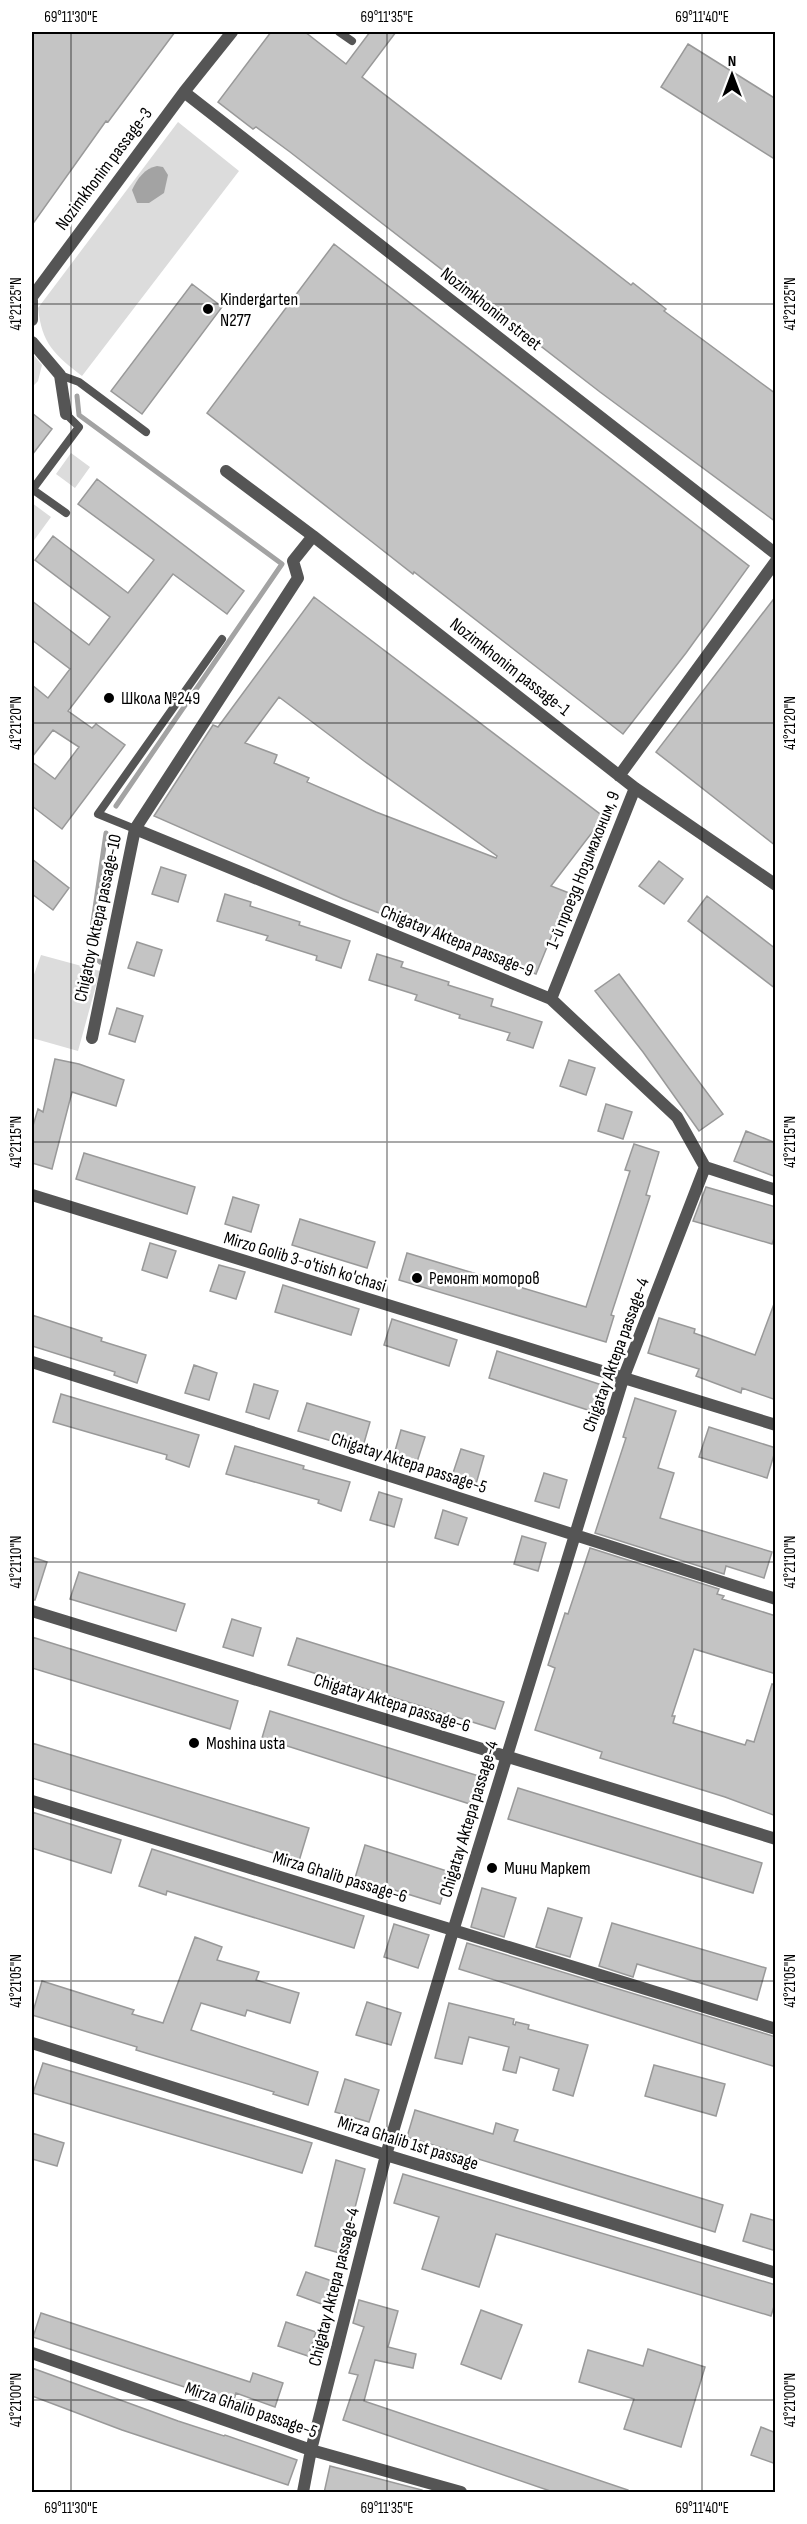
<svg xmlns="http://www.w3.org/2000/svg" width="807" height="2524" font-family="'Sofia Sans Condensed',sans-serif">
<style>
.green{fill:#dcdcdc}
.water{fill:#a3a3a3}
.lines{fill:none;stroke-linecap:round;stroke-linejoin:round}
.stream{stroke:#a3a3a3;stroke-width:5}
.building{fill:#c4c4c4;stroke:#999;stroke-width:1.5;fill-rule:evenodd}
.lane{stroke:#555;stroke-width:8}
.street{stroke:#555;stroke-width:12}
.ticks{fill:none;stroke:#000;stroke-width:1.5;stroke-opacity:0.45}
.poi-dot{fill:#000;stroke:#fff;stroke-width:2}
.labels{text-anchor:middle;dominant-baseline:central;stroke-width:5;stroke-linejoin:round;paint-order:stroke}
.street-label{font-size:18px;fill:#000;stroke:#fff}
.poi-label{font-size:18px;fill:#000;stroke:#fff;text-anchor:start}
.neatline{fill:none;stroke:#000;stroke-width:2}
.ticks-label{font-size:15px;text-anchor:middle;fill:#000}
</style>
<rect width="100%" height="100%" fill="#fff"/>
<!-- green -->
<path class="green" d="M178,122l61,49 -157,205c-28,-22 -40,-32 -44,-68z
M32,353l10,12 -4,16 -6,6z
M71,453l19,14 -15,21 -19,-14z
M32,503l19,14 -19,26z
M41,955l59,16 -22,80 -46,-13v-58z"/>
<!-- water -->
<path class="water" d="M157,166l6,1 5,8 -4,18 -15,10h-12l-5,-13c5,-11 13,-22 25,-24z"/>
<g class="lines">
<!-- stream -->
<path class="stream" d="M77,396l2,19 203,149 -166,242
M100,962l-11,-13 17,-116"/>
</g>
<!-- building -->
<path class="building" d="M32,32h143l-67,90 -2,-1 -74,104z
M271,32h34l41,32 24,-32h26l-34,45 269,208 2,-2 33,26 -2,2 112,83v128l-176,-130 -310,-240 -34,-25 -3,2 -35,-27z
M688,44l88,55v61l-115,-73z
M334,244l415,322 -63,87 -63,81 -209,-162 -1,2 -37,-29 -169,-132z
M192,284l30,23 -80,107 -31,-23z
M32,413l20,16 -20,26z
M97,479l147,112 -17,23 -54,-40 -105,137 24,17 4,-4 29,21 -63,84 -30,-23v-44l23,17 24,-32 -26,-17 -21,27v-72l16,13 22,-29 -38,-29v-39l57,44 21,-28 -75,-57 18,-24 75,57 26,-33 -76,-56z
M776,596v250l-120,-94z
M314,597l290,220 -53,69 18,7 -33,81 -193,-75 -189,-83 59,-91 5,2zM279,697l85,64 133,95 -1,2 -120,-46 -69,-30 2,-4 -35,-15 3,-8 -32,-12z
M32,859l37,29 -16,22 -21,-16z
M659,861l24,18 -19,25 -25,-18z
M161,867l25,8 -8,27 -26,-8z
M225,894l26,8 -1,4 50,16 -1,3 51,16 -9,27 -25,-8 1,-4 -51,-16 2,-4 -51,-15z
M707,896l69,53v40l-88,-68z
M137,942l25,8 -8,26 -26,-8z
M377,954l26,8 -2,5 48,15 -1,3 45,14 -2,7 51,16 -9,26 -26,-8 3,-7 -51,-15 1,-3 -45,-15 2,-5 -48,-15z
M619,974l104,140 -24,17 -56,-79 -48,-61z
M117,1008l26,8 -8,26 -26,-8z
M55,1059l24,5 45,16 -8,26 -44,-14 -20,77 -20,-6v-34l6,-20 5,3z
M569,1060l26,8 -9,27 -26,-9z
M606,1104l26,8 -9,27 -25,-8z
M746,1131l30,12v34l-42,-16z
M634,1144l25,8 -13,43 4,1 -39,119 3,1 -8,26 -207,-62 8,-27 179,54 44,-136 -5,-1z
M84,1153l111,34 -8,27 -111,-35z
M706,1187l70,20v26l-4,11 -79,-23z
M233,1197l26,8 -8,27 -26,-8z
M300,1219l75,23 -8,26 -75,-23z
M150,1243l26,8 -9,27 -25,-8z
M219,1265l26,7 -9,27 -26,-8z
M283,1285l76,24 -8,26 -76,-23z
M774,1304l2,96 -34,-12 -1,5 -45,-17 3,-7 -51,-16 11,-35 36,11 -1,4 61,22z
M32,1315l70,23 -1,3 45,14 -9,28 -23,-8 1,-3 -83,-26z
M392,1319l65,21 -8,26 -65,-21z
M497,1351l105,34 -8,27 -105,-34z
M194,1365l23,8 -8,27 -24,-7z
M254,1384l24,7 -9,28 -23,-7z
M61,1394l138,41 -10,32 -23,-8 1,-4 -114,-33z
M635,1398l41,13 -18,57 16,5 -14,45 112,34 -8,26 -38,-12 -2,8 -129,-41 31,-95 -3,-1z
M307,1403l63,19 -8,28 -64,-19z
M709,1427l67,21 -9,30 -68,-21z
M401,1430l24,7 -9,28 -23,-7z
M235,1446l69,20 -1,3 47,13 -9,29 -23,-8 1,-3 -93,-26z
M461,1449l23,7 -8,28 -24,-8z
M544,1473l23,7 -8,28 -24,-7z
M379,1492l23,7 -8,28 -24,-7z
M443,1510l24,8 -9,27 -23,-7z
M522,1536l24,7 -8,28 -24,-7z
M590,1548l129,41 -2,5 7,2 -2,3 54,17v58l-82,-25 -22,67h3l-2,7 72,22 2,-5 7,2 18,-58 4,1v131l-51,-19 -125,-39 2,-6 -67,-22 20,-62 -7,-3 17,-52 3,1z
M32,1557l15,5 -12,38h-3z
M79,1572l106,32 -9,27 -106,-32z
M232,1619l29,9 -8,28 -30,-9z
M32,1637l206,64 -8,28 -198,-61z
M297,1638l207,64 -9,27 -207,-64z
M270,1711l212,66 -9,28 -211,-67z
M32,1743l277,85 -10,33 -267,-83z
M518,1788l244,75 -9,30 -245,-74z
M32,1812l89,28 -10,33 -79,-25z
M365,1845l85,27 -10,32 -85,-26z
M152,1849l212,67 -10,32 -187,-57 -1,4 -27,-9z
M482,1888l34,10 -12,39 -33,-10z
M548,1908l34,10 -12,39 -34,-10z
M612,1923l154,45 -9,32 -120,-36 -4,13 -34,-11z
M394,1924l35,11 -11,33 -34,-11z
M195,1937l27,10 -5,13 42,12 -3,8 43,13 -9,30 -43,-13 -2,6 -44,-13 -10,27 127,42 -10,33 -35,-11 1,-2 -138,-42 1,-3 -105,-32 10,-34 92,29 -2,4 31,9z
M467,1943l309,94v30l-317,-98z
M367,2002l34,11 -10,32 -35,-10z
M449,2003l65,16 -1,5 2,1 1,-3 13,3 -1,4 60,16 -15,51 -20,-6 6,-21 -39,-12 -4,16 -13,-3 6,-23 -40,-10 -7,27 -27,-6z
M43,2063l269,80 -10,30 -269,-80z
M654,2065l71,19 -9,32 -71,-20z
M345,2079l34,11 -10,32 -34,-10z
M415,2110l78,24 3,-11 22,7 -4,11 209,64 -8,27 -308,-95z
M32,2133l32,10 -7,23 -25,-7z
M336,2160l29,9 -22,85 -28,-8z
M403,2174l373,111v15l-5,16 -275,-82 -17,53 -57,-18 17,-52 -45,-14z
M751,2214l25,7v30l-33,-10z
M306,2272l29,10 -8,24 -30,-11z
M359,2300l39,11 -10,36 28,7 -3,14 -38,-8 -11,41 264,89v3h-72l-213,-73 15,-45 -9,-2 15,-46 -11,-4z
M481,2310l41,15 -21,54 -40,-15z
M41,2313l209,69 3,-9 30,10 -8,24 -39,-14 -3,10 -200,-66z
M286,2322l30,10 -8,24 -30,-10z
M648,2349l57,18 -24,80 -57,-18 10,-30 -55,-17 9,-32 55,16z
M32,2368l146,53 46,15 1,-1 72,25 -9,25 -166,-55 -90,-34z
M761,2427l15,6v31l-25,-9z
M330,2466l92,24v3h-98z"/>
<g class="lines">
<!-- lane -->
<path class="lane" d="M339,32l13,9
M60,375l19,7 67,50
M32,489l34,24
M32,490l47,-63 -13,-13
M135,829l-37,-15 124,-175"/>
<!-- street -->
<path class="street" d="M184,92l592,462
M32,297l152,-205 48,-60
M32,300v20
M32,342l28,33 6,39
M226,471l87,65 322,252 141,97
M619,776l157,-215
M135,829l416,170 126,118 28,50 71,23
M551,999l84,-211
M92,1038l43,-209 163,-251 -5,-17 20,-25
M32,1195l744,230
M32,1362l744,237
M32,1611l744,228
M32,1801l744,228
M32,2043l354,112 390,118
M32,2353l279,97 150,42
M303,2492l8,-42 75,-295 67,-224 170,-552 82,-212"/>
</g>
<!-- ticks -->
<path class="ticks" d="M71,32v2460M387,32v2460M702,32v2460M32,304h744M32,723h744M32,1142h744M32,1562h744M32,1981h744M32,2400h744"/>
<!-- markers -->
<g class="poi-dot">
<circle cx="208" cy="309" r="6"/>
<circle cx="109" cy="698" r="6"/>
<circle cx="417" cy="1278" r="6"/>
<circle cx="194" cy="1743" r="6"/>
<circle cx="492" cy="1868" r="6"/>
</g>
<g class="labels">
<!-- street labels -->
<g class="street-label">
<text transform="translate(104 169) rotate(-53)">Nozimkhonim passage-3</text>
<text transform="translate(491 309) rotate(38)">Nozimkhonim street</text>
<text transform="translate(510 667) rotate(38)">Nozimkhonim passage-1</text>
<text transform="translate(583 870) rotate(-68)">1-й проезд Нозимахоним, 9</text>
<text transform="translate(98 918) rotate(-78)">Chigatoy Oktepa passage-10</text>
<text transform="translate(457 941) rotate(22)">Chigatay Aktepa passage-9</text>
<text transform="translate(305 1262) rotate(17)">Mirzo Golib 3-o'tish ko'chasi</text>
<text transform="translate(616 1355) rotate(-70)">Chigatay Aktepa passage-4</text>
<text transform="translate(409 1463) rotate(18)">Chigatay Aktepa passage-5</text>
<text transform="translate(392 1703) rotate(17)">Chigatay Aktepa passage-6</text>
<text transform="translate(469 1819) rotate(-73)">Chigatay Aktepa passage-4</text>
<text transform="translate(340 1877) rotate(17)">Mirza Ghalib passage-6</text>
<text transform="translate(408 2143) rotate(17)">Mirza Ghalib 1st passage</text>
<text transform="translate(334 2287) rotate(-76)">Chigatay Aktepa passage-4</text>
<text transform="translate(251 2410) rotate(19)">Mirza Ghalib passage-5</text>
</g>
<!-- poi labels -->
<g class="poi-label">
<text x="220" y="299">Kindergarten<tspan x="220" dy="21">N277</tspan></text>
<text x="121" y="698">Школа №249</text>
<text x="429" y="1278">Ремонт моторов</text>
<text x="206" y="1743">Moshina usta</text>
<text x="504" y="1868">Мини Маркет</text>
</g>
</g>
<!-- border -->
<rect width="807" height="2524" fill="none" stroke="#ffffff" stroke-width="66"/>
<!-- north arrow -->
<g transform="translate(732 75)" stroke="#ffffff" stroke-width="4.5" paint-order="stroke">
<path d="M0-4.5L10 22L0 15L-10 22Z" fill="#000000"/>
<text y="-9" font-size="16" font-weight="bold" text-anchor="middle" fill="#000000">N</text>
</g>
<rect x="33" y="33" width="741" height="2458" class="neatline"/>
<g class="ticks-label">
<text x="71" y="22">69°11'30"E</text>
<text x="387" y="22">69°11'35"E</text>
<text x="702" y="22">69°11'40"E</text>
<text transform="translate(16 304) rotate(-90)" y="5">41°21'25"N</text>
<text transform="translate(790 304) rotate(-90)" y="5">41°21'25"N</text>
<text transform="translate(16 723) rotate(-90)" y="5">41°21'20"N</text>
<text transform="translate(790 723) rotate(-90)" y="5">41°21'20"N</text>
<text transform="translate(16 1142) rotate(-90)" y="5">41°21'15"N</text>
<text transform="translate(790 1142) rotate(-90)" y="5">41°21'15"N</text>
<text transform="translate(16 1562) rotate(-90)" y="5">41°21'10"N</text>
<text transform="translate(790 1562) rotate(-90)" y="5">41°21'10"N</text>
<text transform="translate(16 1981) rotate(-90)" y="5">41°21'05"N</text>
<text transform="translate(790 1981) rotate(-90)" y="5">41°21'05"N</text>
<text transform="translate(16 2400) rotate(-90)" y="5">41°21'00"N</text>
<text transform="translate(790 2400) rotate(-90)" y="5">41°21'00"N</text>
<text x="71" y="2513">69°11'30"E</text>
<text x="387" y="2513">69°11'35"E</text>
<text x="702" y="2513">69°11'40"E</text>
</g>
</svg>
